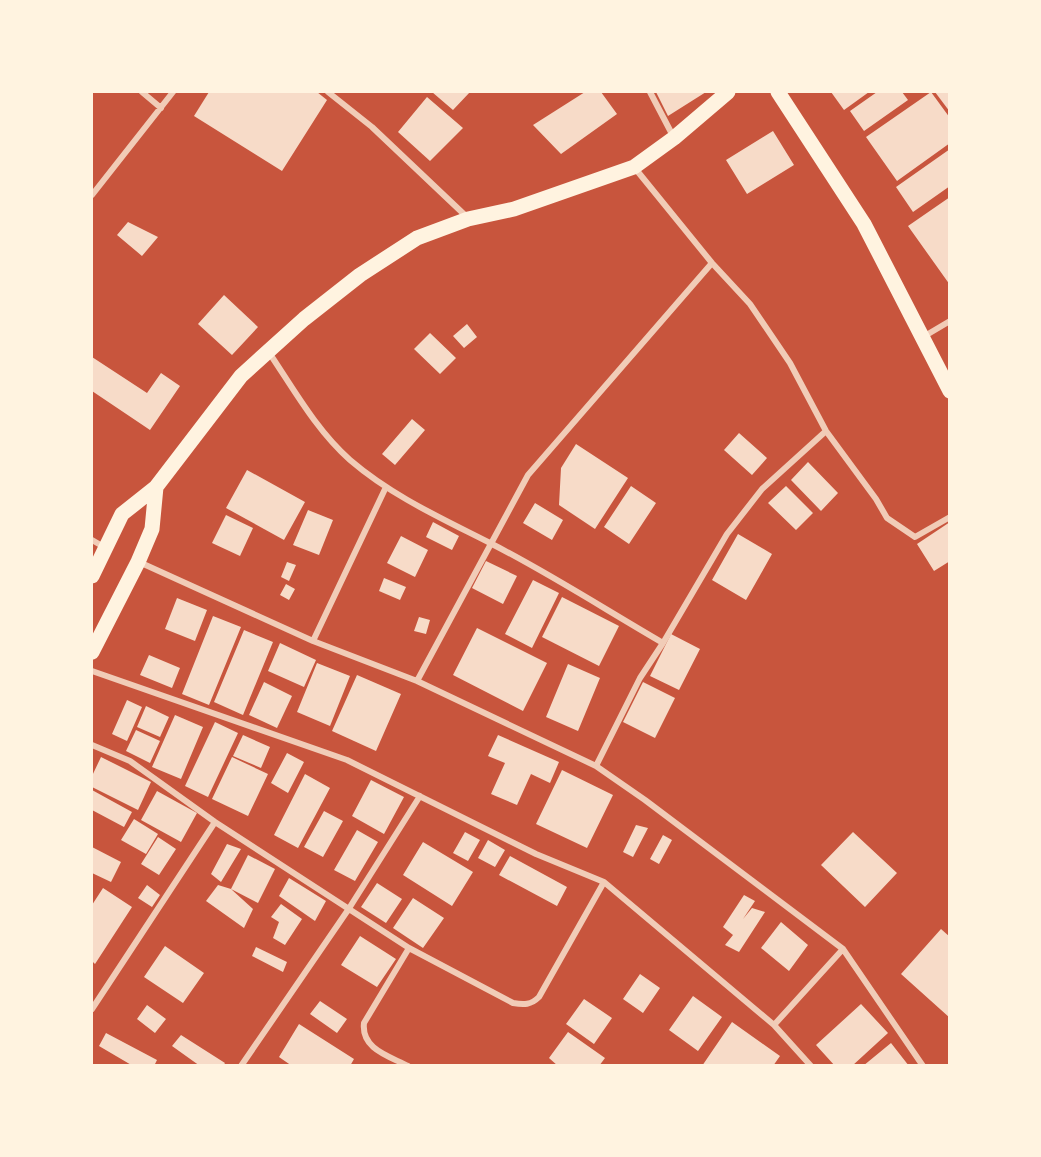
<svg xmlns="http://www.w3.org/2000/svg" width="1041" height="1157" font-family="'Open Sans',sans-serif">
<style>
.building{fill:#f7dbc8}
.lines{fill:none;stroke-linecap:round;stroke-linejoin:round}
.minor{stroke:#f1ccb7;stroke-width:6}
.primary{stroke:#fff3e0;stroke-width:15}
</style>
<rect width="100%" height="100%" fill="#c8553d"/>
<!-- building -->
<path class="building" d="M209,92h108l10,8 -45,71 -88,-55z
M432,92h38l-17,18z
M585,92h16l16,22 -56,40 -28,-29z
M656,92h50l-38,24z
M831,92h38l-25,18z
M877,92h25l6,8 -44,31 -14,-20z
M931,92l19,26v25l-53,38 -31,-44z
M935,92h15v20z
M427,97l36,31 -33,33 -32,-29z
M773,131l21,34 -47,29 -21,-34z
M950,149v37l-37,26 -17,-25z
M950,197v88l-42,-59z
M128,222l30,15 -16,19 -25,-21z
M224,295l34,32 -26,28 -34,-31z
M467,324l10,13 -13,11 -11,-12z
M430,333l26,25 -16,16 -26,-25z
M92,357l55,36 14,-20 19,13 -30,44 -58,-39z
M412,419l13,11 -30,35 -13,-11z
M739,433l28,25 -15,17 -28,-25z
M576,444l52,34 -33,51 -36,-24 2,-37z
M808,462l30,31 -17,18 -30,-31z
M247,470l58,32 -21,38 -58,-32z
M631,486l25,17 -27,41 -25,-17z
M786,486l27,27 -17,17 -28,-27z
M535,503l28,17 -11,20 -29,-17z
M308,510l25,10 -14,35 -26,-10z
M226,515l27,13 -13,28 -28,-13z
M433,522l26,14 -7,14 -26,-13z
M950,522v39l-16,10 -17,-27z
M738,534l34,20 -26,46 -34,-20z
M401,536l27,14 -13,27 -28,-14z
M486,561l31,15 -14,28 -31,-16z
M287,562l9,3 -7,16 -8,-4z
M384,578l22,9 -6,13 -21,-9z
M533,580l26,13 -27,55 -27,-14z
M286,584l9,5 -6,11 -9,-5z
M562,597l57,29 -20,40 -57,-29z
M177,598l30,12 -12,31 -30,-12z
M213,616l28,11 -32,78 -27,-11z
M419,617l11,3 -4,14 -12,-3z
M477,628l70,35 -24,48 -70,-36z
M244,630l29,12 -30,73 -29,-13z
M671,634l29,15 -21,41 -29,-14z
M280,643l36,17 -12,27 -36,-16z
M149,655l31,13 -8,20 -32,-13z
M317,663l33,13 -20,50 -33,-14z
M568,664l32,14 -22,53 -32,-14z
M357,675l44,19 -25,57 -44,-20z
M264,682l28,14 -15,32 -28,-13z
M643,682l32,16 -20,40 -32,-16z
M127,700l15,7 -15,34 -15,-7z
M146,706l23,11 -9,20 -23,-10z
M175,715l28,12 -22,52 -29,-12z
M215,722l23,11 -30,64 -23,-11z
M136,730l24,11 -10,22 -24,-12z
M243,735l27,12 -9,21 -28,-12z
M498,735l61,27 -9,21 -19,-9 -14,31 -26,-11 14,-31 -17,-7z
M287,753l17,9 -16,31 -17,-10z
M101,757l50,25 -13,28 -46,-23v-11z
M232,757l36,17 -20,42 -36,-17z
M562,770l51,25 -26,53 -51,-24z
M305,774l25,14 -32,60 -24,-13z
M371,780l33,17 -20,37 -32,-18z
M92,790l40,22 -8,15 -32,-17z
M157,791l40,22 -16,29 -40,-22z
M324,811l19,10 -20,36 -19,-10z
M134,819l24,15 -12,20 -25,-14z
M636,825l12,3 -15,29 -10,-5z
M357,830l21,12 -23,39 -21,-11z
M465,832l15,8 -12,21 -15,-8z
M853,832l44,41 -32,34 -44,-42z
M663,835l9,5 -13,24 -9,-5z
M158,837l18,12 -17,26 -18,-11z
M488,840l17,10 -10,17 -17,-9z
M423,842l50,30 -21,34 -49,-31z
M227,844l14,5 -20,33 -10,-8z
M92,847l29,15 -10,20 -19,-9z
M248,855l27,14 -17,34 -27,-14 22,20 -9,19 -38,-27 12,-16 13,4z
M510,856l57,31 -10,19 -58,-31z
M289,878l37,23 -11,20 -36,-25z
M377,883l25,16 -16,24 -25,-16z
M147,885l13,10 -8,12 -14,-9z
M103,888l29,19 -37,57 -3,-3v-56z
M744,895l11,6 -12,18 9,-11 13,4 -26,40 -14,-7 8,-10 -10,-8z
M413,898l31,20 -21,30 -30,-20z
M281,904l21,15 -17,26 -12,-7 6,-16 -8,-5z
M781,922l27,23 -19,26 -28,-23z
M941,929l9,8v81l-49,-44z
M360,936l36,23 -19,28 -36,-22z
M165,946l39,27 -21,30 -39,-26z
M256,947l31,15 -4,10 -31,-16z
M640,974l20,14 -17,25 -20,-14z
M693,996l29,21 -24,34 -29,-21z
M584,999l28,19 -18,26 -28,-20z
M320,1001l27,18 -10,14 -27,-19z
M861,1004l27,29 -36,33h-17l-19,-21z
M147,1005l19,14 -11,14 -18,-14z
M732,1022l48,34 -7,10h-71z
M299,1024l55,35 -4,7h-58l-13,-9z
M568,1032l37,26 -6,8h-41l-9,-8z
M106,1033l51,27 -3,6h-21l-34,-20z
M181,1035l44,28 -2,3h-23l-28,-20z
M891,1043l18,23h-46z"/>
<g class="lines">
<!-- minor -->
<path class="minor" d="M142,92l19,16
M328,92l44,35 96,91
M650,92l23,44
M634,167l78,96 38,41 40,59 36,68 50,68 11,19 28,19 35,-20
M92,195l81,-103
M923,337l27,-16
M268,351c25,37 48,79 82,109 42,36 91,58 140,83 59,30 116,67 173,100
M92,540l12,7
M139,562l174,79 104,40 179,85 49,34 198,149 80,117
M313,641l73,-154
M92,671l255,89 189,94 68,28 170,143 37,41
M417,681l111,-206 184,-212
M92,745l38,16 85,61 194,126 104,55c11,2 18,2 26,-6l65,-115
M596,766l44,-88 23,-35 64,-109 35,-45 64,-58
M92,1009l123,-187
M774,1025l69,-76
M241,1066l107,-156 72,-114
M408,1066c-19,-10 -47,-17 -44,-43l45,-75"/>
<!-- primary -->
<path class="primary" d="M778,92l86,132 86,167
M92,576l30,-62 34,-27 85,-111 63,-57 56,-44 57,-37 51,-19 46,-10 120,-42 40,-29 54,-46
M92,652l46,-90 14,-33 4,-42"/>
</g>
<!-- border -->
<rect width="1041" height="1157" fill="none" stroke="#fff3e0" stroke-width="186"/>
</svg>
